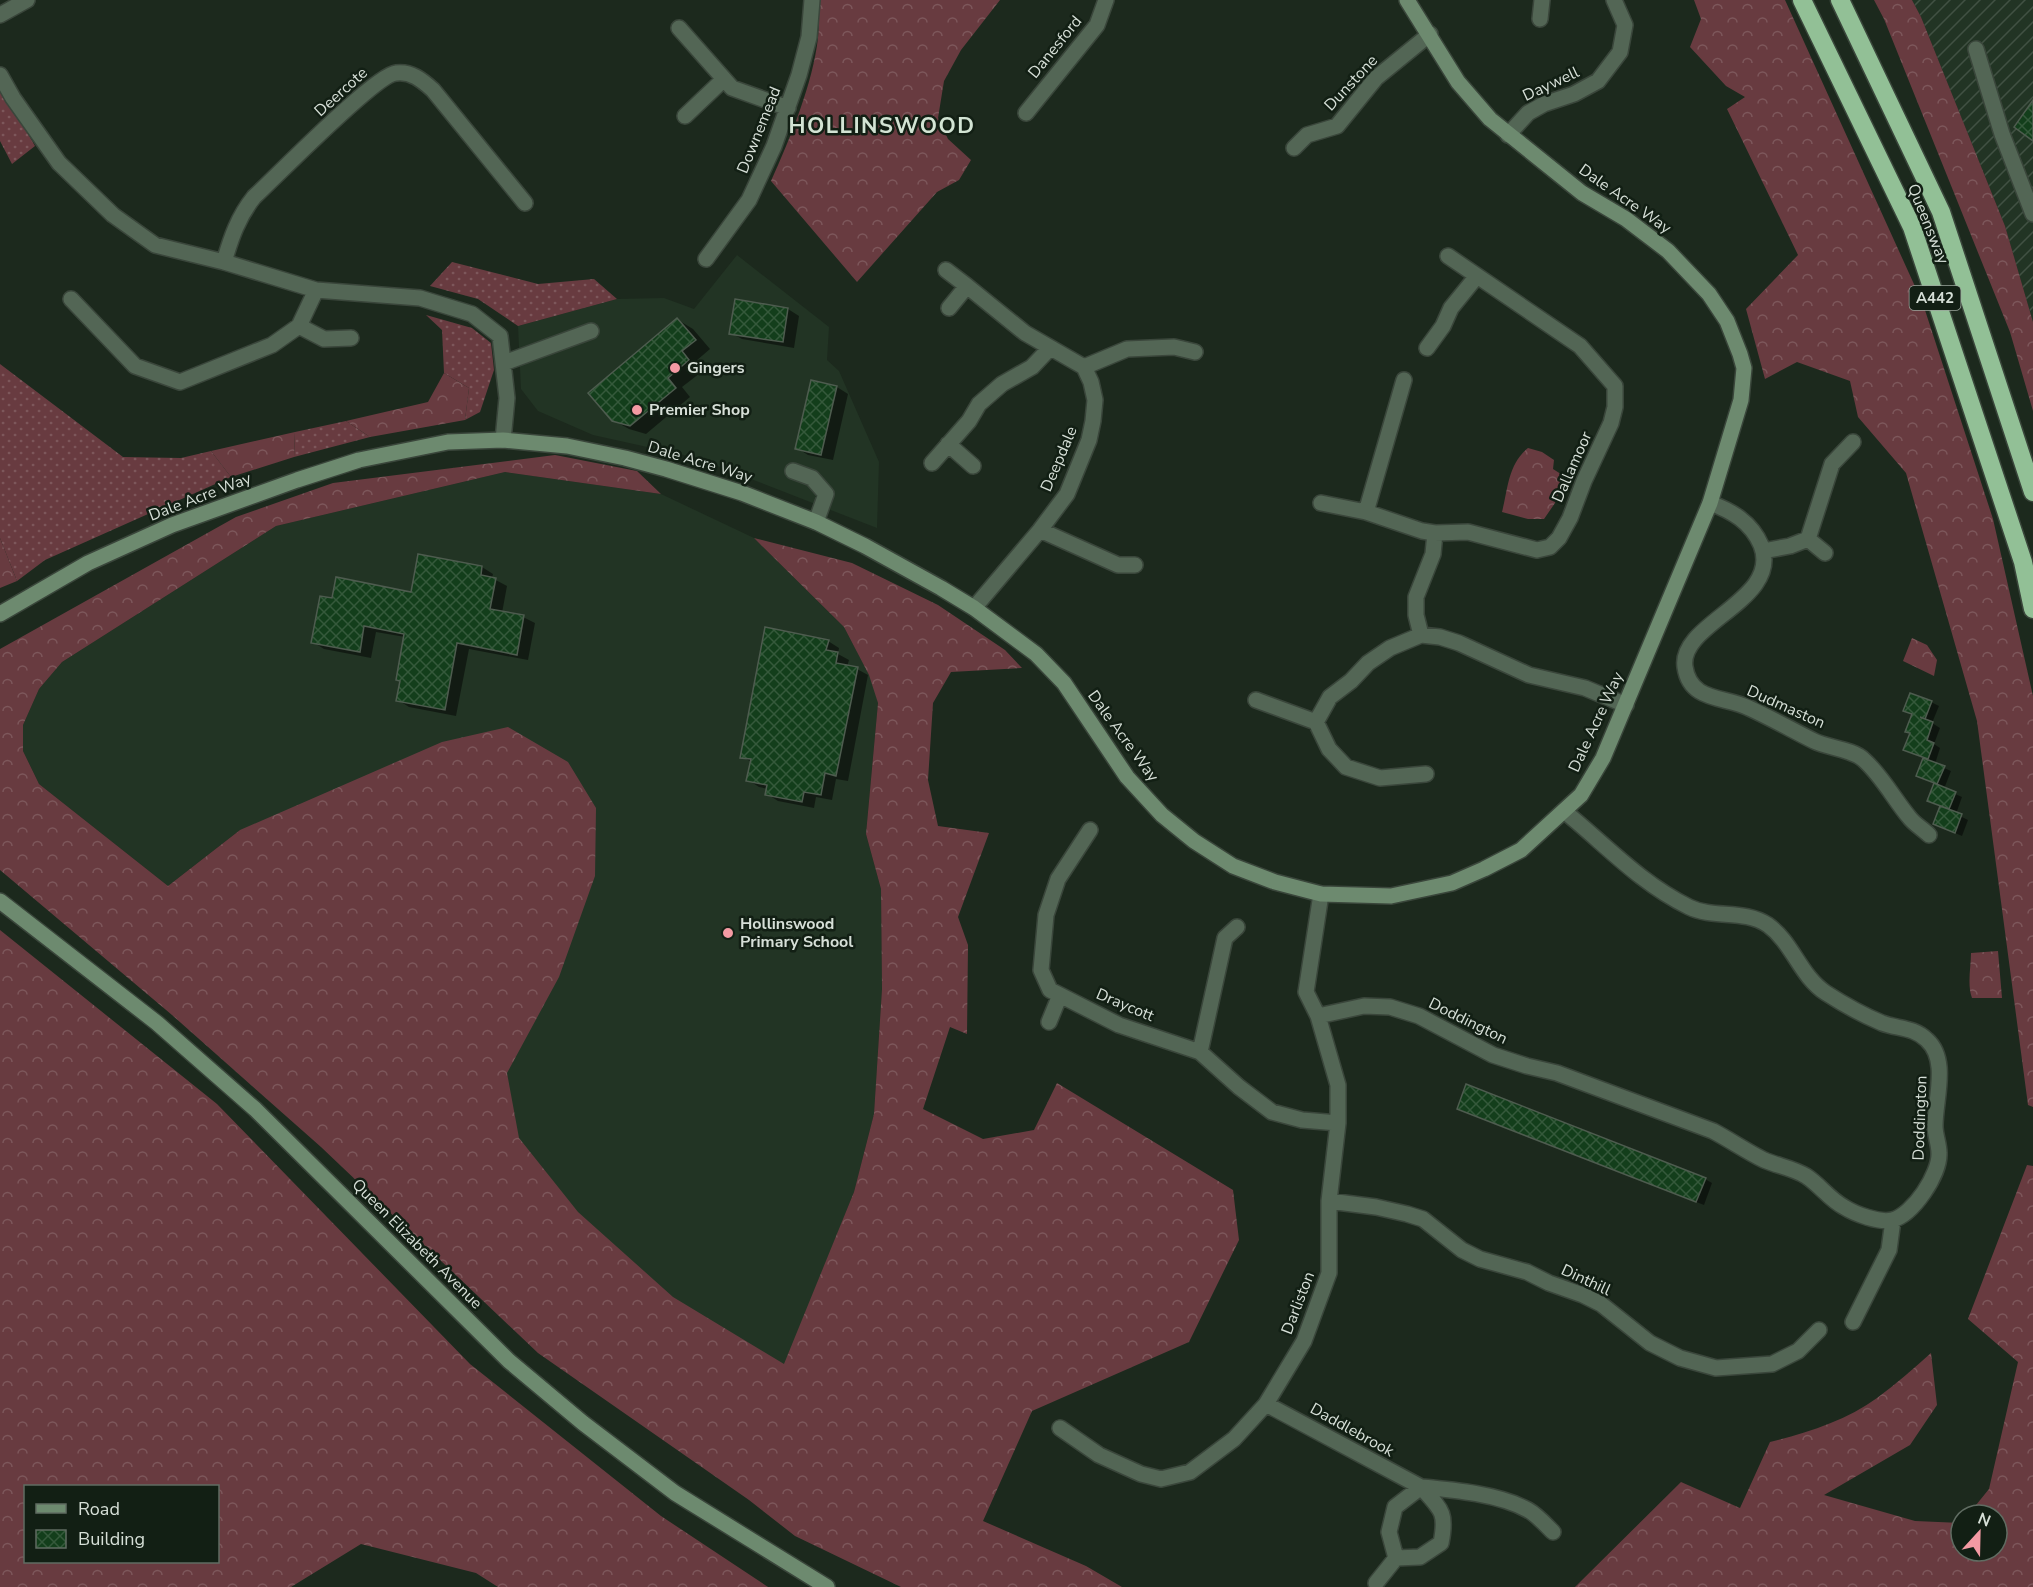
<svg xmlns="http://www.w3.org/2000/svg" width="2033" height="1587" font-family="'Nunito Sans',sans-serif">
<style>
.built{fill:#223424}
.industrial{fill:url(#industrial-furrows)}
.grass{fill:url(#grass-dots)}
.forest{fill:url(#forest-crowns);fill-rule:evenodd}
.shadow{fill:#0007}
.building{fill:url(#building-cross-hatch);stroke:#4e5c4f;stroke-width:1.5}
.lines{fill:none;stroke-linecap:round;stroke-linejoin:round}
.street-casing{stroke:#3a463b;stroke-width:18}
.secondary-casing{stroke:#3a463b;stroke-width:18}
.highway-casing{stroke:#3a463b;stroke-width:21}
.street{stroke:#536655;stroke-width:15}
.secondary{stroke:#6d8a6f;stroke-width:15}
.highway{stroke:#92c096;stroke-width:18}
.poi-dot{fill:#f49aa3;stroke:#121f14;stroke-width:2}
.labels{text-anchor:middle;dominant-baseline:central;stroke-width:5;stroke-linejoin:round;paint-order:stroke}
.shield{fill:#121f14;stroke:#9ba59c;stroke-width:1.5}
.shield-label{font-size:15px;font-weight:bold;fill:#d6dfd7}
.street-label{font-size:16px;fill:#d6dfd7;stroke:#121f14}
.poi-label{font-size:16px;font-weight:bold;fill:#d6dfd7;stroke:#121f14;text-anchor:start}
.district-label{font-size:22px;font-weight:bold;letter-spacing:1.5px;fill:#d3e4d4;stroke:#121f14}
</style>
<defs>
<pattern id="industrial-furrows" width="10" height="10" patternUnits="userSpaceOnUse" patternTransform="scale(1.5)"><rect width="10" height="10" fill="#223424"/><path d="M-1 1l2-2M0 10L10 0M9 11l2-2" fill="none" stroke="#415143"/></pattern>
<pattern id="grass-dots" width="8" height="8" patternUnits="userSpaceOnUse" patternTransform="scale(1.5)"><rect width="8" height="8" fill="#683b40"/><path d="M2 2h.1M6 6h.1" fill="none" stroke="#7d575b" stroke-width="1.8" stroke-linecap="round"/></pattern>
<pattern id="forest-crowns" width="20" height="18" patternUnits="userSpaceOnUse" patternTransform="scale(1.5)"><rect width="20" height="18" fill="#683b40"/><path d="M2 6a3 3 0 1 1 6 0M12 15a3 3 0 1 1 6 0" fill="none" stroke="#7d575b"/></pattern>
<pattern id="building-cross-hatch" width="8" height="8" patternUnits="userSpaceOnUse" patternTransform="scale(1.5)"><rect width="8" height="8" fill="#133e1b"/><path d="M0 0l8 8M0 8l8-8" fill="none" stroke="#35593b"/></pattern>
</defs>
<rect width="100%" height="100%" fill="#1c291d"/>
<!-- built -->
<path class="built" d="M737,255l92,72 -2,33 12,11 40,91 -2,66 -180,-70 -104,-23 -55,-24 -17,-22 -3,-63 99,-27 47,-1 30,11z
M505,472l156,22 93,44 90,89 29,55 5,21 -12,131 15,55 1,100 -8,125 -20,78 -69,172 -33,76 -512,-610 -72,56 -129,-102 -16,-33v-26l16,-36 23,-27 214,-136z"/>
<!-- industrial -->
<path class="industrial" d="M1912,0h121v322l-28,-96 -84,-209z"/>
<!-- grass -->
<path class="grass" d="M0,85l35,61 -23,18 -12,-23z
M452,262l86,22 56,-5 23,20 -99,27 -40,-27 -48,-13z
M426,315l46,13 19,15 3,27 -14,42 -15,8 4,-32 -25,-15 -2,-43z
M0,364l123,93 58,1 30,-7 20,26 -186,83 -28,21 -17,-43z
M346,421l24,16 -76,20 1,-25z"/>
<!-- forest -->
<path class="forest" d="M819,0h181l-39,50 -17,31 -6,37 10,21 23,21 -12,20 -22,12 -80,90 -86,-101c19,-42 42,-98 47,-143 1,-13 1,-26 1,-38z
M1694,0h91l138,304 70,215 40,177v411l-5,-2 -51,-384 -71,-248 -48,-56 -8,-36 -53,-19 -32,17 -19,-70 52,-54 -71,-146 18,-12 -19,-11 -36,-39 11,-28z
M1874,0h38l9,17 84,209 28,96v89l-23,-79 -126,-313z
M444,373l25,15 -4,32 -95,17 -24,-16 82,-19z
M295,432l-1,25 -63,20 -20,-26z
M1528,448l14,4 12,8 -1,9 11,7 -9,27 -11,16h-16l-26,-7c6,-23 6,-48 26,-64z
M555,455l82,16 24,23 -156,-22 -229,54 -214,136 -23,27 -16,36v26l16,33 129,102 72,-56 202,-88 66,-15 60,35 28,46 -1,68 -36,101 -52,96 12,65 59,74 95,85 111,67 70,-172 20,-78 8,-125 -1,-100 -15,-55 12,-131 -9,-28 -25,-48 -90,-89 98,25 86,42 67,45 17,18 -71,4 -18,31 -5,77 10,46 51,7 -31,84 10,28 -1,89 -17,-7 -27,82 60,30 51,-9 23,-47 176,107 6,50 -50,102 -157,69 -49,110 103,45 36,21h-221l-106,-51 -46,-36 -211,-147 -217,-206 -149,-132 -172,-145v-221l236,-132 97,-34z
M0,538l17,43 -17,7z
M1912,638l15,7 10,15 -3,16 -31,-15z
M0,930l217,174 253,260 191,152 107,71h-270l-22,-14 -115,-29 -70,43h-291zM26,1486h192v76h-192z
M1998,951l4,47h-30c-5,-13 -1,-31 -1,-45z
M2027,1165l6,1v421h-458l106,-105 59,26 30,-66c37,-9 77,-22 107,-44 19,-14 37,-30 54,-45l6,52 -27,40 -86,50 91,26 46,2v28h36v-36h-29l21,-26 29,-127 -50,-43z"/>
<!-- shadow -->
<path class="shadow" d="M788,309l11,7 -5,32 -52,-9 -11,-6z
M678,320l15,9 17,20 -14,12 8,9 -22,17 8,10 -44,37 -17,-5 -16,-9z
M837,387l11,7 -15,66 -25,-5 -11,-7z
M482,567l11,7 -1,4 15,8 -5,27 21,4 12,6 -7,37 -59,-11 -13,67 -47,-9 -11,-7 3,-18 -4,-3 8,-42 -29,-5 -5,26 -47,-9 -11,-7 20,-43 79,-6z
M828,641l11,7 -1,6 11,6 -2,7 10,2 11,6 -20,106 -12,-2 -4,21 -16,-3 -2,11 -36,-7 -11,-7 1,-5 -9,-2 -11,-7 4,-18 -10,-5z
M1931,702l8,4 -7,17 8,5 -6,16 6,4 -5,16 16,7 -7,18 18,8 -6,17 12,6 -6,16 -28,-12 7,-18 -12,-6 6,-16 -18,-9 7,-17 -19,-9 6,-16 2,-18 -8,-5z
M1466,1112l239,67 7,4 -8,22z"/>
<!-- building -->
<path class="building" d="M2033,100v41l-19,-14z
M735,299l53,9 -5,34 -54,-8z
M677,318l19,22 -14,11 7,9 -21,18 8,10 -46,38 -18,-5 -24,-28z
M811,380l26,6 -16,69 -26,-6z
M418,554l64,12 -1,9 15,3 -6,31 34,6 -7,40 -60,-12 -12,67 -49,-9 4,-20 -4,-1 8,-46 -40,-8 -4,26 -49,-9 9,-47 12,2 4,-21 75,15z
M765,627l64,13 -3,10 12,2 -2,11 22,4 -22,109 -11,-3 -4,22 -17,-3 -2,10 -37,-7 2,-10 -21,-4 5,-22 -11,-1z
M1910,693l22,8 -7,18 -5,-2 13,5 -6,18 7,3 -6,16 -25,-9 7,-17 -5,-1 7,-18 -9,-3z
M1923,758l22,8 -8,18 -21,-8z
M1934,783l22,9 -7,17 -22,-8z
M1940,806l22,8 -7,19 -22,-9z
M1466,1084l240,94 -10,24 -239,-93z"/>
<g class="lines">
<defs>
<path id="street" d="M0,15l27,-15
M1540,19l2,-19
M679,28l53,60 56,20
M1976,49l26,85 31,80
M0,75l13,23 46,65 54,52 42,30 69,17 92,28 104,8 52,16 28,22 7,62 -4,42
M1026,113l71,-88 9,-25
M685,116l39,-37
M1508,135l20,-22 16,-9 30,-10 24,-13 22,-29 5,-27 -11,-25
M1294,148l13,-13 30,-9 39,-48 54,-44
M706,259l43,-59 25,-54 25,-71 10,-38 3,-37
M224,262c7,-24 14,-45 30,-65 23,-21 121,-122 142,-124 15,-2 26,7 37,17l92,113
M946,270l21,16 -18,22
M967,286l58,47 59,34 7,15 4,18 -2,21 -4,19 -22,54 -27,36 -66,78
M71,299l64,67 45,16 92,-37 27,-19 17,-36
M299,326l25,13 27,-1
M1427,348l16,-22 8,-18 26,-32
M504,363l87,-32
M1084,367l43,-18 47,-2 21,5
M948,444l25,22
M932,463l37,-42 10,-17 23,-20 30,-17 18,-19
M793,471l19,7 14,16 -10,28
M1321,503l45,9 56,19 13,2
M1710,503c22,8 41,19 51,42 22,55 -83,78 -76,122 5,35 40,29 64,41 22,10 43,22 65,33 14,7 39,8 50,19 18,16 30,39 45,57 5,7 14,12 20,18
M1366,512l38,-132
M1040,530l78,35h17
M1808,539l17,14
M1763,551l27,-5 18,-7 24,-75 21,-22
M1421,635l-5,-20v-18l17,-43 2,-21 33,-1 69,18 13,-3 9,-9 11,-20 14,-37 27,-58 4,-16v-21l-35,-40 -132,-90
M1256,700l60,22
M1426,774l-46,4 -34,-11 -17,-18 -13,-27 14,-25 21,-16 17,-18 22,-15 31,-13 19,2 19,6 70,32 56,13 41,17
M1090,830l-32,49 -12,36 -5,55 9,20 69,35 81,27 39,35 33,25 30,8 36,3
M1318,1016l46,-10 26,1 29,9 74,39 34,11 30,7 156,58c17,9 33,20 51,29 14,6 29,8 42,16 14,9 23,23 38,31 11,7 35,16 48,13 21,-5 48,-46 47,-67 0,-9 -4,-18 -4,-27 0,-27 14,-66 -8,-86 -13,-13 -29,-11 -45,-17 -19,-8 -39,-19 -56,-30 -26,-17 -33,-50 -58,-68 -24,-16 -54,-6 -79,-18 -49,-24 -83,-62 -125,-96
M1049,1022l11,-27
M1200,1052l25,-114 12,-11
M1329,1201l47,6 31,7 16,5 39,31 18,9 47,13 22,11 34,12 18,9 49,39 30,15 36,10 56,-4 26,-13 21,-21
M1853,1322l36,-72 4,-30
M1266,1404l155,83c33,3 78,7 107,23 9,5 18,15 25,22
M1060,1428l39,27 42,19 20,5 29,-7 44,-33 32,-35 38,-63 25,-68v-72l9,-78v-38l-20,-69 -12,-24 15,-98
M1421,1487c21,23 26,26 20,56l-21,14 -24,1 -7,-26 6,-25z
M1376,1583l20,-25"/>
<path id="secondary" d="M0,614l88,-51 84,-38 125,-45 62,-20 89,-18 55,-2 64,6 58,12 41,11 76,24 74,29 49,24 76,42 33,20 62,46 28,29 63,94 35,38 32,26 39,25 42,16 46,12 70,2 61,-13 32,-14 37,-19 60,-55 22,-37 107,-255 31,-103 3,-32 -4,-14 -13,-33 -18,-27 -41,-43 -42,-32 -44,-26 -92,-74 -32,-37 -51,-82
M0,901l157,122 98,86 254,252 74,62 92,70 152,94"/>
<path id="highway" d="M1802,0l110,227 111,335 10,47
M1840,0l101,212 92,280"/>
</defs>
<!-- street casing -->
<use href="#street" class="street-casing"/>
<!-- secondary casing -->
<use href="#secondary" class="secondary-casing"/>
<!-- highway casing -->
<use href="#highway" class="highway-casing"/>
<!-- street -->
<use href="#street" class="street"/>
<!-- secondary -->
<use href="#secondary" class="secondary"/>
<!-- highway -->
<use href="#highway" class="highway"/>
</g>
<!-- markers -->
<g class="poi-dot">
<circle cx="675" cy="368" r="6"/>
<circle cx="637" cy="410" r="6"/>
<circle cx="728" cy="933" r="6"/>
</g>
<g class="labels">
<!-- shield labels -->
<rect class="shield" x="1909.5" y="286" width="51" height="24" rx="4.5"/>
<g class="shield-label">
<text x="1935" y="298">A442</text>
</g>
<!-- street labels -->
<g class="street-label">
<text transform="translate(1055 47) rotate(-51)">Danesford</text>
<text transform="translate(1351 83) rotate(-47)">Dunstone</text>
<text transform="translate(1551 84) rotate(-25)">Daywell</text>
<text transform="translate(341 92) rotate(-42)">Deercote</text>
<text transform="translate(759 130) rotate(-68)">Downemead</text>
<text transform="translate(1625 199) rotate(35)">Dale Acre Way</text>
<text transform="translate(1928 224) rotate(68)">Queensway</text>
<text transform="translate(1059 459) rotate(-67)">Deepdale</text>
<text transform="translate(700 462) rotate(17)">Dale Acre Way</text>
<text transform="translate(1572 467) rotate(-66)">Dallamoor</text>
<text transform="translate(200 497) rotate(-21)">Dale Acre Way</text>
<text transform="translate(1786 707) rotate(24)">Dudmaston</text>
<text transform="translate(1596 722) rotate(-65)">Dale Acre Way</text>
<text transform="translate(1123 736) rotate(54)">Dale Acre Way</text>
<text transform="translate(1125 1005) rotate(23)">Draycott</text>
<text transform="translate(1468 1021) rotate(26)">Doddington</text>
<text transform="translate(1920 1118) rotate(-88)">Doddington</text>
<text transform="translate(417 1244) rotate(45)">Queen Elizabeth Avenue</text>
<text transform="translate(1586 1280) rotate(25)">Dinthill</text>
<text transform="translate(1298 1303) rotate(-69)">Darliston</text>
<text transform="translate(1352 1430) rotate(29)">Daddlebrook</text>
</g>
<!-- poi labels -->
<g class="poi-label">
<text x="687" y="368">Gingers</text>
<text x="649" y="410">Premier Shop</text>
<text x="740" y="924">Hollinswood<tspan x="740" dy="18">Primary School</tspan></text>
</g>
<!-- district labels -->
<g class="district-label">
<text x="882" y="126">HOLLINSWOOD</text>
</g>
</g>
<!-- legend -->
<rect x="24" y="1485" width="195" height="78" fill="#121f14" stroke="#606c62" stroke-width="1.5"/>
<rect x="36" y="1504" width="30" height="9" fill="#6d8a6f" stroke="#606c62" stroke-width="1.5"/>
<text x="78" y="1515" font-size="18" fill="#d6dfd7">Road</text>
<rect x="36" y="1530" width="30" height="18" fill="url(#building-cross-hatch)" stroke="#606c62" stroke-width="1.5"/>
<text x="78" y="1545" font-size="18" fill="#d6dfd7">Building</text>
<!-- north arrow -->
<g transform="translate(1979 1533) rotate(22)"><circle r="28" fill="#121f14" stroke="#606c62" stroke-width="1.5"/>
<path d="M0-4.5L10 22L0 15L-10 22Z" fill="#f49aa3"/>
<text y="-9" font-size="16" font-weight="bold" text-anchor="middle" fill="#d6dfd7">N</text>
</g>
</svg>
